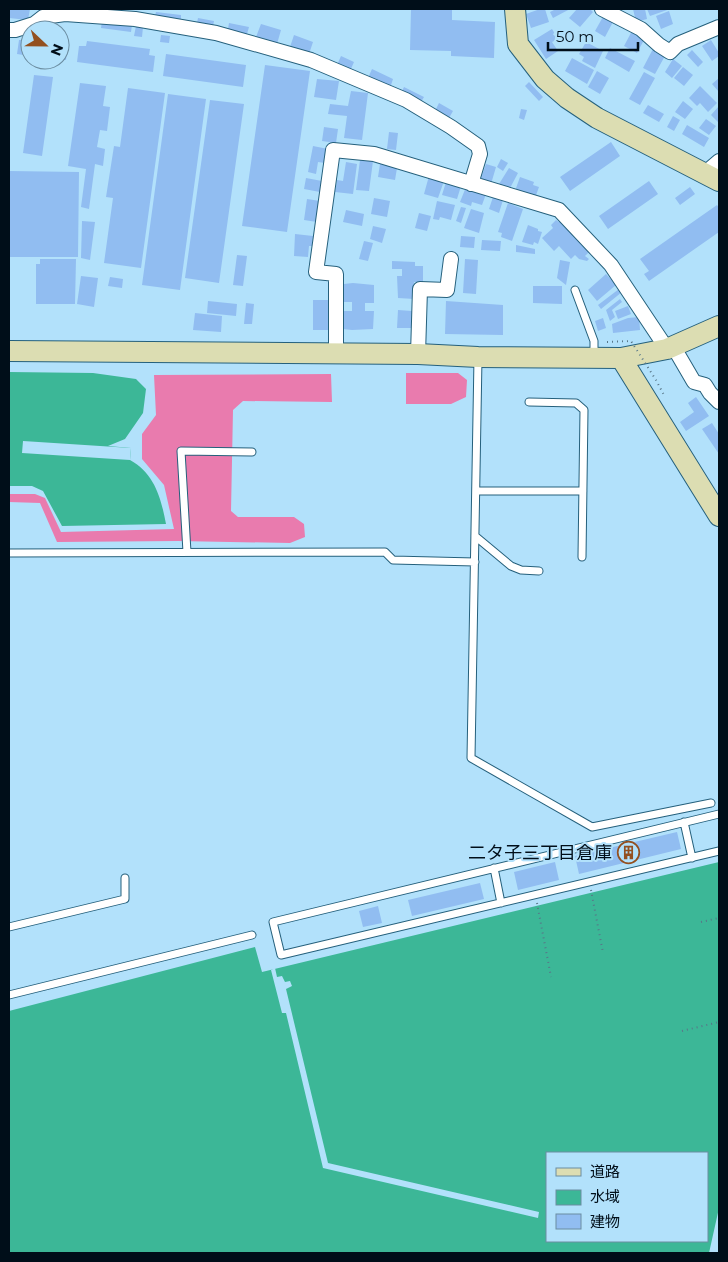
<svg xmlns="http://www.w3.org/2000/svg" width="728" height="1262" font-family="Montserrat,'Noto Sans JP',sans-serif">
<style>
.forest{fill:#e97bae}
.water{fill:#3cb797;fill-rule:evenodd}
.pier{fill:#b2e1fb}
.building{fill:#91bdf1}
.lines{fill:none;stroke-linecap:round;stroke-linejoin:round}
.lane-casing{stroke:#25607c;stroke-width:9}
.street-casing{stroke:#25607c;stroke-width:16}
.secondary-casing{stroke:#25607c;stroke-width:22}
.path{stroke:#587789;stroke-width:2;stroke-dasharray:1 4;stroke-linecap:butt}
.lane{stroke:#fff;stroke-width:7}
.street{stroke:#fff;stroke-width:14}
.secondary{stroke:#dcddb2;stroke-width:20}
.path-bridge{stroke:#587789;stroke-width:2;stroke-dasharray:1 4;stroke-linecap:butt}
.labels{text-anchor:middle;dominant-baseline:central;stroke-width:4;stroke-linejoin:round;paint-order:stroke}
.poi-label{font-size:18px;fill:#000e19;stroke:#b2e1fb;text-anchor:end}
</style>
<rect width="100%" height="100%" fill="#b2e1fb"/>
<!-- forest -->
<path class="forest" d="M406,373h52l9,7 -1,17 -15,7h-45z
M331,374l1,28 -89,-1 -10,9 -2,101 7,6h56l10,7 1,13 -15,6 -112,-2 -121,1 -17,-39 -31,-1v-8h26l10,4 16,34 113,-3 -10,-44 -22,-26v-25l14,-19 -2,-40z"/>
<!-- water -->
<path class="water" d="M9,372l84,1 43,6 10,10 -3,24 -18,26 -17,7 23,2 -1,12c25,14 31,38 36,64l-104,2 -19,-35 -11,-5h-23z
M719,862v346l-10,45h-700v-242l246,-64 7,25zM547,1153h160v88h-160z"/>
<!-- pier -->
<path class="pier" d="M23,441l108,7 -1,12 -108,-7z
M275,968l2,9 5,-1 3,6 5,-1 2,5 -6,3 42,174 211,49 -1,6 -215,-50 -37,-155h-4l-11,-43z"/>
<!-- building -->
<path class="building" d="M9,9h21l-2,11 -19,-2z
M96,9h23v4z
M411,9h41v11l43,2 -1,36 -43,-2v-5l-41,-1z
M540,9h5l4,13 -18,6 -5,-14z
M556,9h14l-17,9 -3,-6z
M577,9h13l3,3 -13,15 -11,-9z
M633,9h12l2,10 -11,3z
M647,9h23l-20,7z
M669,11l4,13 -12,5 -5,-13z
M156,12l25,3v4l-26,-3z
M604,15l10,5 -9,17 -10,-6z
M198,18l16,3 -1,5 -16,-3z
M102,21l30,4 -1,7 -30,-4z
M229,23l20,4 -2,7 -19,-5z
M261,24l20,6 -4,14 -21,-7z
M136,26l7,1 -1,10 -8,-1z
M552,29l6,10 -6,3 6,9 -12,8 -12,-19z
M632,31l13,7 -8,15 -13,-7z
M161,35l9,1 -1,7 -9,-1z
M294,35l19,7 -4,12 -19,-7z
M24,36l6,1v19l-13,-2 2,-14h4z
M60,39l8,1 -2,20 -6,-1z
M711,40l8,13v3l-7,5 -10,-15z
M87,41l63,8 -1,6 6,1 -2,16 -76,-10 2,-16h7z
M586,42l17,9 -8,17 -13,-7 2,-4 -5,-3z
M654,47l12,7 -11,20 -12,-6z
M610,48l25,13 -6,11 -24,-14z
M692,50l11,12 -5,5 -11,-12z
M166,54l80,11 -3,22 -80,-11z
M341,56l13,6 -4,9 -13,-6z
M572,58l22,12 -7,14 -22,-13z
M673,59l9,7 -10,12 -7,-6z
M265,65l45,6 -23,161 -45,-6z
M683,67l10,8 -9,11 -10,-8z
M372,69l21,10 -3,9 -22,-10z
M597,71l12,7 -9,16 -12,-7z
M644,72l11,6 -15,27 -11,-6z
M34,75l19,2 -11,79 -19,-3z
M719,78v14l-7,-8z
M317,79l22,2 -3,19 -22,-3z
M529,82l14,15 -4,4 -14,-15z
M80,83l26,3 -3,20 7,1 -3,24 -7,-1 -3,17 8,2 -2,17 -8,-2 -6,45 -8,-2 5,-38 -18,-3z
M700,86l17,17 -9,9 -8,-9 -3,3 -8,-8z
M404,87l20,10 -3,5 -20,-9z
M128,88l37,5 -24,175 -37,-5 9,-65 -7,-1 8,-51 6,1z
M351,91l17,2 -6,47 -18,-2 3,-22 -19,-2 2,-10 18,2z
M168,94l38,5 -26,191 -38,-5z
M210,100l34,4 -25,179 -34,-5z
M683,101l10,8 -8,10 -10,-7z
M439,103l14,8 -4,7 -14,-7z
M648,105l16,9 -5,8 -16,-9z
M719,106v15l-1,1 -7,-7z
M521,109l6,1 -3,10 -5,-2z
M673,116l7,4 -6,11 -7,-4z
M706,119l10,7 -7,9 -10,-7z
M687,125l22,13 -5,9 -22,-13z
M324,127l14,2 -2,14 -14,-2z
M389,132l9,1 -2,17 -9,-1z
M611,142l9,14 -50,35 -10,-14z
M313,146l15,3 -3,14 -7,-1 -2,12 -8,-2z
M501,159l7,4 -5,8 -6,-4z
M360,160l13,1 -4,30 -13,-1z
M346,162l11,2 -4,30 -18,-2 2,-12 6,1z
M380,164l17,4 -2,12 -17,-3z
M486,164l10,3 -5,17 -11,-3z
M509,168l9,5 -9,17 -10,-6z
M9,171l70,1 -1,85h-69z
M429,176l15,5 -6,17 -14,-4z
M520,177l14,5 -1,3 6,2 -4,11 -20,-7z
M306,178l16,3 -2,11 -16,-3z
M649,181l9,13 -50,35 -9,-13z
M446,182l15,4 -4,13 -15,-4z
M466,187l20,7 -4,11 -10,-3 -1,4 -11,-4z
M690,187l5,7 -15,11 -5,-7z
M493,197l10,3 -4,13 -10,-4z
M374,198l16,3 -3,16 -16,-3z
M307,199l13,2 -3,21 -13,-2z
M437,201l18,4 -4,15 -11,-3 -1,3 -6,-1z
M508,203l15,6 -11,32 -11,-4 1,-4 -4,-1z
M717,205l2,3v24l-70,49 -5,-7 5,-3 -9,-12z
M461,207l5,1 -5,15 -5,-2z
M471,209l13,4 -5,20 -15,-5z
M346,210l18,4 -2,12 -19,-4z
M419,213l12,3 -4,15 -12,-3z
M556,220l3,2 2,-2 29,31 -5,5 4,3 -2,2 -8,-2 -4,-4 -4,4 -12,-13 -5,5 -12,-13 11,-10 -2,-3z
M82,221l13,1 -5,38 -9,-2z
M528,225l10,4v2l4,1 -4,12 -4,-2 -1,3 -11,-3z
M373,226l13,3 -4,14 -12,-4z
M295,234l18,2 -1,10h-3l-1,11 -14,-1z
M461,236l14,1 -1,11 -14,-1z
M482,240l19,1 -1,10 -19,-1z
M364,241l9,2 -5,18 -9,-2z
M516,245l19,4v5l-19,-2z
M237,255l10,1 -4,30 -10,-1z
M40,259h36l-1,45h-39v-40h4z
M465,259l13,1 -2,34 -13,-1z
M560,260l10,2 -4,23 -9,-7z
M392,261l23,1v4h8v17l-9,-1v17l-16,-1 -1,-22h5v-7h-10z
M606,274l10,11 -19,16 -9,-11z
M81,276l17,2 -4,29 -17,-3z
M110,277l13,2 -1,9 -14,-2z
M353,283l21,2v18h-9v8h9l-1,18 -21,1 -9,-1v-18h9v-9h-8v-18z
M533,286h29v18l-29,-1z
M619,289l3,3 -21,17 -3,-4z
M620,299l2,3 -10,8 3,7 -5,4 -4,-11z
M313,300h15v30h-15z
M208,301l29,3 -1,12 -29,-3z
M446,301l57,4v30l-58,-1z
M246,303l8,1 -2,20h-8z
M628,306l3,8 -13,5 -3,-8z
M398,310l14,1 -1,17h-14z
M195,313l27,3 -1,16 -28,-2z
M639,317l1,13 -27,3 -1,-9 16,-6z
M603,318l3,10 -8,3 -3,-10z
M696,397l13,19 -23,15 -6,-9 14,-10 -6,-9z
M712,423l7,11v20l-17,-25z
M677,832l4,17 -102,25 -4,-18z
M555,862l4,18 -41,10 -4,-18z
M480,883l4,16 -72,17 -4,-16z
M378,906l4,17 -19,4 -4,-16z"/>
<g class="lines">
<defs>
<path id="lane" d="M575,290l19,51v16
M478,358l-7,400 121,69 119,-24
M529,402l47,1 8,7 -2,147
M476,491h107
M475,536l36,30 10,4 18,1
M187,552l-6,-101 71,1
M9,553l376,-1 8,8 82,2
M719,814l-446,108 8,33 438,-104
M684,822l8,36
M494,868l7,35
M9,927l116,-28v-21
M9,995l243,-60"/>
<path id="street" d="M602,9l39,20 18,16 11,7 8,-8 41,-17
M9,30h6l19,-6 9,-7 22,-3 70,5 81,14 95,27 95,40 45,27 27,19 2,8 -9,30
M705,173l14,-12
M673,346l21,36 11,3 5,8 9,9
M336,354v-80l-20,-2 17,-122 41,4 185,56 52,55 56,84
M418,354l2,-65 27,1 4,-31"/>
<path id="secondary" d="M515,9l3,35 27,35 22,19 30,20 122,63
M9,351l409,3 60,3 143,1 46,-9 52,-23
M621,358l98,158"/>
</defs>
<!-- lane casing -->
<use href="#lane" class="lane-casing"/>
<!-- street casing -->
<use href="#street" class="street-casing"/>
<!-- secondary casing -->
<use href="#secondary" class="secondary-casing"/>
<!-- path -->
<path class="path" d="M591,890l12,63
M537,903l14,74
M701,922l18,-4
M682,1031l37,-9"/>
<!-- lane -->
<use href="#lane" class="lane"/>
<!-- street -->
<use href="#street" class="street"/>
<!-- secondary -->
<use href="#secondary" class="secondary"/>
<!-- path-bridge -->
<path class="path-bridge" d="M607,342l24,-1 25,39 9,17"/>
</g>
<!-- icons -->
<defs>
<symbol id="building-ring" viewBox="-11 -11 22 22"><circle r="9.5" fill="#b2e1fb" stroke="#935020" stroke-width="1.5"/><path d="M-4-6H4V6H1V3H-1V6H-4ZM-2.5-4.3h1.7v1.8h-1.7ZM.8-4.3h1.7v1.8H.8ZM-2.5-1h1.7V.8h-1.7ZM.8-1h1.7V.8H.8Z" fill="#935020"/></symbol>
</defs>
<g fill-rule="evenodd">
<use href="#building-ring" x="616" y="840" width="25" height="25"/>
</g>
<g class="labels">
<!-- poi labels -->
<g class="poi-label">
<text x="612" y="853">二タ子三丁目倉庫</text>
</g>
</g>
<!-- border -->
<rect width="728" height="1262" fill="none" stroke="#000e19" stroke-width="20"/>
<!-- legend -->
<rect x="546" y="1152" width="162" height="90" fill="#b2e1fb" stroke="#6b8da1"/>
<rect x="556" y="1168" width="25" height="8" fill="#dcddb2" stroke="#6b8da1"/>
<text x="590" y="1177" font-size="15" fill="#000e19">道路</text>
<rect x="556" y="1190" width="25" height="15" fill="#3cb797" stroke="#6b8da1"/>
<text x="590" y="1202" font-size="15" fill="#000e19">水域</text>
<rect x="556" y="1214" width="25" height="15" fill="#91bdf1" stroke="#6b8da1"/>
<text x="590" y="1227" font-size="15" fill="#000e19">建物</text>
<!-- north arrow -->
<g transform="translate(45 45) rotate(112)"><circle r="24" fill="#b2e1fb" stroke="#6b8da1"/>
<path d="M0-4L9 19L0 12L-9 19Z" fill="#935020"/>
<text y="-8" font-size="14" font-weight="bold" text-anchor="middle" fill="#000e19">N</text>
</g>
<!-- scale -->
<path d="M548 42v8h90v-8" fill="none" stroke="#000e19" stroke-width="2.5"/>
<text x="556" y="42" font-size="15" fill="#000e19" stroke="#b2e1fb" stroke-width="4" paint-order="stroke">50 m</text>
</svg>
